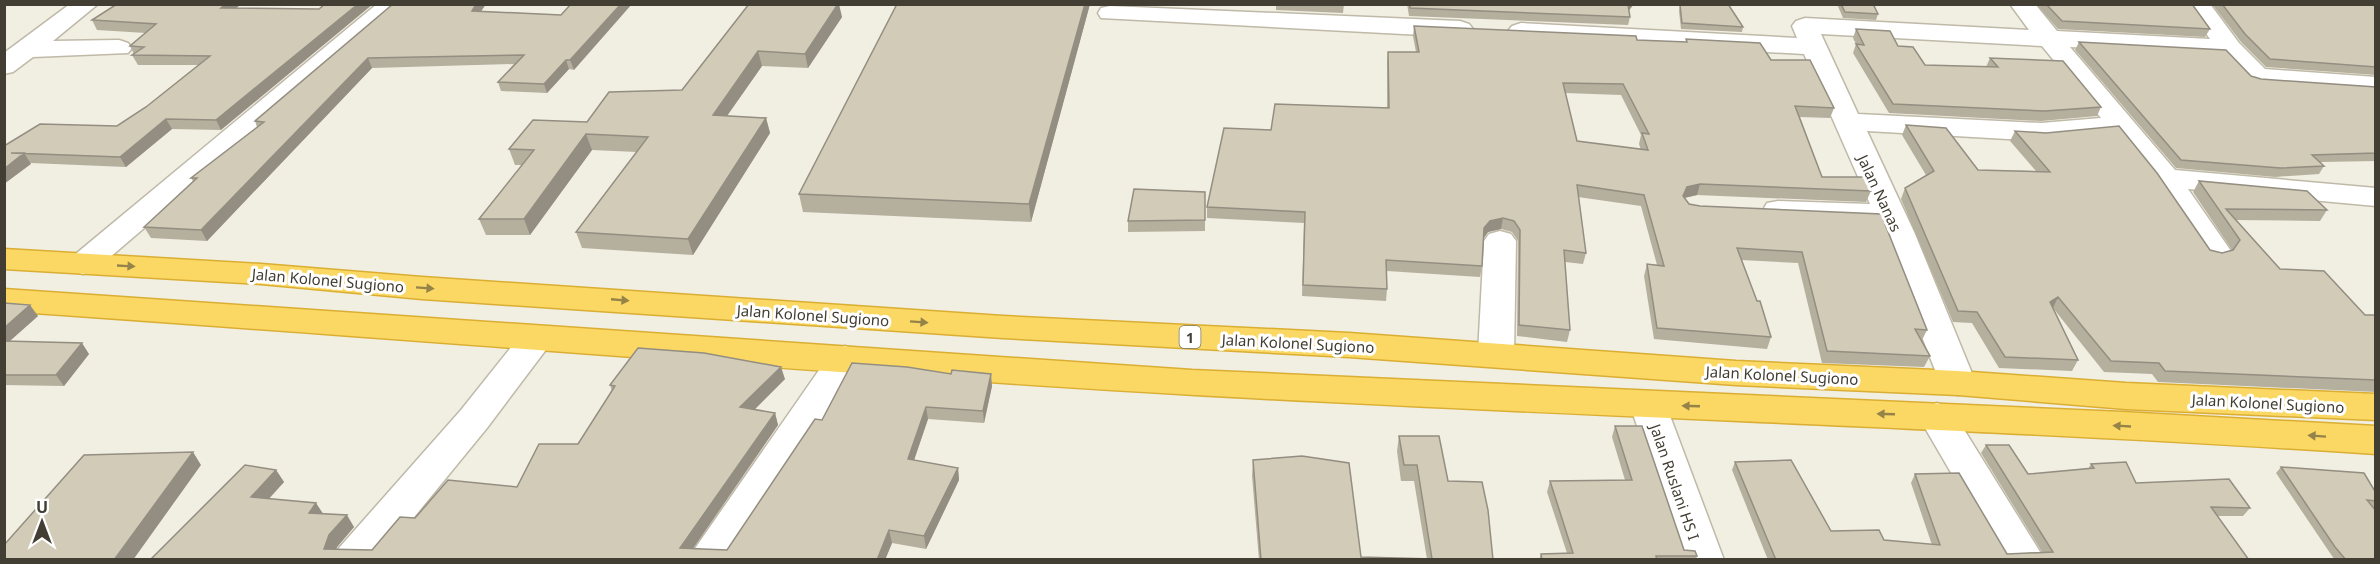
<svg xmlns="http://www.w3.org/2000/svg" width="2380" height="564" font-family="'Noto Sans',sans-serif">
<style>
.lines{fill:none;stroke-linecap:round;stroke-linejoin:round}
.minor-casing{stroke:#bfb9a8;stroke-width:3}
.highway-casing{stroke:#daae33;stroke-width:3}
.minor{fill:#fff;fill-rule:evenodd}
.highway{fill:#fbd863;fill-rule:evenodd}
.wall{fill:#b5af9e;fill-rule:evenodd}
.shaded-wall{fill:#938e81}
.building{fill:#d2cbb8;stroke:#938e81;stroke-width:1.5;fill-rule:evenodd}
.oneway{fill:#958349}
.labels{text-anchor:middle;dominant-baseline:central;stroke-width:6;stroke-linejoin:round;paint-order:stroke}
.shield{fill:#fff;stroke:#7b7870;stroke-width:1.5}
.shield-label{font-size:14px;font-weight:bold;fill:#423e33}
.street-label{font-size:15px;fill:#423e33;stroke:#fff}
</style>
<rect width="100%" height="100%" fill="#f1eee2"/>
<g class="lines">
<defs>
<path id="minor" d="M70,4h28l-45,37 66,-1 9,3 4,5 -4,5 -95,4 -20,15 -9,2v-21z
M377,4h28l-311,267 -11,3 -11,-3 -5,-7 5,-7z
M2010,4h25l22,27 153,8 -25,-35h25l29,39 26,26 111,8v16l-119,-9 -9,-2 -25,-27 -153,-8 105,123 201,18v18l-188,-17 43,62 -5,7 -11,3 -11,-3 -51,-76 -38,-48 -74,7 -174,-10 48,103 61,149 -5,9 -13,3 -13,-3 -5,-9 -62,-160 -100,-4 -11,-2 -4,-7 4,-7 11,-2 92,3 -66,-150 -283,-15 -9,-3 -4,-5 4,-5 9,-3 276,15 -5,-12 4,-5 9,-3 224,12zM1821,34l221,12 59,72 -60,5 -183,-9z
M1110,6l350,15 9,3 4,5 -4,5 -9,3 -359,-19 -3,-5 3,-5z
M1500,231l11,3 5,7 -2,113 -6,8 -12,4 -12,-4 -6,-8 6,-113 5,-7z
M536,327l12,4 5,8 -5,8 -61,81 -108,132h-46l6,-12 122,-138 63,-79z
M845,346l12,4 6,8 -132,202h-44l146,-210z
M1648,392l13,4 5,9 58,155h-42l-52,-155 5,-9z
M1937,403l13,4 95,153h-43l-84,-144 6,-9z"/>
<path id="highway" d="M4,249l257,15 161,13 581,39 346,17 387,28 222,10 168,12 250,11v26l-250,-11 -168,-14 -222,-10 -387,-28 -346,-19 -581,-39 -161,-15 -257,-15z
M4,289l1188,81 930,42 254,14v28c-394,-26 -787,-37 -1181,-59 -397,-23 -794,-57 -1191,-84z"/>
</defs>
<!-- minor casing -->
<use href="#minor" class="minor-casing"/>
<!-- highway casing -->
<use href="#highway" class="highway-casing"/>
<!-- minor -->
<use href="#minor" class="minor"/>
<!-- highway -->
<use href="#highway" class="highway"/>
</g>
<!-- wall -->
<path class="wall" d="M393,4h93l-5,7 80,4 13,55 -5,-1 -22,24 -46,-2 -3,-9 16,-18 -142,4 -165,173 -56,-3 -7,-11 49,-46 -2,-3 66,-51 -2,-6z
M749,4l93,13 -34,51 -46,-2 -35,50 39,2 4,15 -77,122 -111,-7 -6,-16 61,-80 -45,-2 -62,85h-44l-7,-16 43,-54h-7l-6,-16 173,-59z
M1090,4l-59,218 -228,-10 -4,-18z
M1276,4h68l-1,9 -67,-3z
M1407,4h227l-5,6 1,7 -2,8 -219,-9z
M1837,4h36l5,10 -2,6 -33,-2z
M2036,4h156l18,25 -5,8 -147,-8z
M2212,4h164v71l-110,-8 -25,-25z
M1680,5l63,22 -1,5 -61,-3 -2,-18z
M237,8l-16,122 -49,-1 -46,38 -95,-4 -27,21v-38l113,-20 29,-19 52,-42h-60l-6,-10 2,-1 -4,-8 16,-13 -49,-3 -5,-10z
M1414,26l223,14 49,2v-3l85,21 63,48 -4,10 -30,-1 22,60 49,14 -5,11 -169,-7 -13,3 5,6 11,2 181,8 46,116 -5,10 8,16 -6,11 -102,-4 -24,-100 -57,-3 30,77 -4,12 -113,-10 -10,-63 3,-12 10,1 -16,-59 -63,-9 8,56 -3,11 -18,-2 5,68 -3,12 -50,-6 1,-95 -6,-9 -11,-3 -13,3 -4,6 -2,28 -2,11 -93,-6v18l-1,12 -84,-5 2,-73 -97,-5v-11l64,-77 116,-23v-45l1,-10h28l-3,-16zM1565,93l56,2 20,40 -2,9 2,6 -64,-9z
M1856,29l42,17 27,19 61,2 4,-9 111,49 -4,9 -56,5 -152,-8 -36,-60 3,-9 -3,-6z
M2079,42l182,37 115,8v74l-55,1 3,4 -5,8 -44,3 -99,-9 -101,-118z
M1906,125l72,45 58,1 -26,-30 5,-10 195,119 12,3 10,-3 -39,-58 6,-11 128,29 -7,11 -85,-1 45,49 85,46h11v77l-218,-10 -6,-8 -48,-2 -51,-64 25,52 -6,11 -73,-3 -27,-45 -19,-1 -52,-123 4,-11 21,-13 -24,-40z
M1205,192v39l-77,1v-11z
M4,303l34,13 -28,25 79,13 -25,32 -60,-1z
M785,379l-31,31 21,3 3,12 -85,124 34,1 95,-130 170,-34 -8,37 -56,-4 -14,41 44,8 1,12 -33,69 -34,-6 -7,17h-735l126,-90 8,12 -15,17 54,15 31,13 -17,20 -1,3h36l43,-32 102,-31 61,-43 34,-53 -2,-6z
M1615,426l69,124 13,6 -1,4h-157l2,-6 26,-1 -20,-61 3,-11 75,-1 -13,-43z
M1399,436l49,45 45,79h-234l-7,-84 1,-16 108,97 66,2 -13,-78h-13l-4,-30z
M1986,445l42,29 60,-5 3,-5 45,19 114,25 -7,8h-26l32,44h-481l-36,-90 3,-8 96,69 53,9 48,5 -21,-62 4,-9 92,80 35,-2 -61,-99z
M2281,467l95,26v14h-3l3,53h-41l-5,-7 -54,-80z"/>
<!-- shaded-wall -->
<path class="shaded-wall" d="M226,4h15l-15,14 -5,-10z
M358,4h15l-152,126 -5,-10z
M476,4h10l-11,16 -3,-9z
M621,4h11l-58,66 -4,-10z
M838,4h1l3,13 -34,51 -3,-14z
M1085,4h5l-59,218 -2,-18z
M1628,4h6l-8,10 2,-9z
M758,51l4,15 -45,64 -4,-15z
M368,58l4,10 -165,173 -6,-11z
M566,60l3,9 -22,24 -3,-9z
M766,118l4,15 -77,122 -5,-16z
M166,119l6,10 -46,38 -6,-10z
M586,134l6,16 -62,85 -6,-16z
M24,153l7,11 -27,20v-15z
M1700,184l-3,11 -13,3 -1,-2 4,-9z
M1503,218l-2,11 -13,3 -6,8 2,-12 6,-7z
M2058,297l-5,11 -3,-6z
M30,305l8,11 -34,30v-18z
M82,343l7,11 -25,32 -8,-11z
M781,367l4,12 -41,41 -4,-13z
M991,374l1,12 -8,37 -1,-12z
M926,407l2,12 -18,53 -2,-13z
M775,413l3,12 -93,135 -5,-12z
M193,452l8,13 -68,95h-19z
M958,468l1,12 -33,69 -2,-13z
M276,470l8,12 -25,27 -8,-12z
M316,503l8,12 -15,-2z
M347,515l7,12 -17,20 -5,13 -8,-11 5,-14z
M889,530l3,13 -7,17h-8z"/>
<!-- building -->
<path class="building" d="M117,4h109l-5,4 98,1 6,-5h33l-142,116 -50,-1 -46,38 -109,-4h13l-20,16v-23l36,-22 77,2 29,-19 64,-51 -78,-1 12,-8 -14,-1 26,-22 -64,-4z
M393,4h83l-4,7 89,4 10,-11h50l-51,56h-4l-22,24 -46,-2 26,-27 -156,3 -167,172 -57,-3 53,-49h-6l73,-56 -9,-1z
M749,4h89l-33,50 -47,-3 -45,64 53,3 -78,121 -112,-7 72,-95 -62,-3 -62,85h-45l55,-69 -25,-1 24,-29 54,2 22,-30 73,-2z
M897,4h188l-56,200 -230,-10z
M1410,4h218v1l2,12 -220,-9z
M1728,4l15,23 -61,-4 -2,-18z
M1841,4h32l5,10 -33,-2z
M2046,4h146l18,25 -148,-8z
M2222,4h154v63l-106,-8 -25,-25z
M1414,26l222,10 1,4 50,2 -1,-3 74,4 11,17h39l24,48 -39,-2 27,71h43l6,14 -171,-7 -13,3 -4,9 6,8 11,2 181,8 46,116 -12,-1 15,27 -103,-5 -25,-99 -65,-4 20,53h3l11,36 -114,-9 -10,-64 17,2 -20,-71 -67,-10 9,68 -22,-3 6,80 -51,-5 1,-95 -6,-9 -11,-3 -13,3 -6,7 -2,38 -96,-6 1,29 -84,-4 2,-73 -98,-5 17,-79 47,2 4,-26 114,4 -1,-56h31zM1563,83l60,1 26,50 -7,-1 6,17 -71,-9z
M1856,29l34,2 8,15 15,1 12,18 73,2 -8,-9 73,3 38,46 -56,4 -152,-7 -37,-60 8,1z
M2079,42l147,8 25,26 10,3 115,8v66l-64,2 12,11 -44,2 -99,-8z
M1906,125l40,3 32,42 72,2 -35,-41 31,2 73,-7 38,47 53,77 12,3 11,-3 7,-10 -41,-59 108,10 20,19 -101,-1 54,60 44,2 41,44h11v65l-211,-9 -6,-8 -48,-2 -53,-64 -8,5 28,58 -73,-3 -28,-45 -19,-1 -53,-123 29,-17z
M1134,189l71,3v28l-77,1z
M4,303l26,2 -26,23z
M4,341l78,2 -26,32h-52z
M638,348l66,5 77,14 -41,40 35,6 -95,135 47,2 88,-131 7,1 30,-57 55,4 44,7 1,-4 39,4 -8,37 -57,-4 -18,52 50,9 -34,68 -35,-6 -12,30h-727l95,-95 31,5 -25,27 65,6 -7,10 38,2 -18,20 -5,14 48,1 28,-33 15,1 33,-38 69,7 22,-43h39l37,-58 -5,-1z
M1615,426h27l42,124 11,1 2,5h-41l1,4h-115l-1,-6 32,-1 -23,-72 82,-1z
M1399,436h40l9,45 34,1 6,28 5,50h-232l-8,-100 49,-4 47,7 12,94 71,2 -15,-94h-13z
M1986,445h23l19,29 66,-6 -3,-4 35,-2 10,21 93,-4 21,29 -39,-1 38,53h-473l-41,-98 56,-2 40,71 48,-1 5,10 56,5 -25,-71 44,-1 48,81 46,-2z
M193,452l-79,108h-110v-15l80,-90z
M2281,467l83,6 12,20v8l-9,-1 9,11v49h-30l-11,-13z"/>
<!-- one-way arrows -->
<defs><path id="oneway-solid" d="M-6-.8H1V-3.2L6.5 0L1 3.2V.8H-6Z" transform="scale(1.5)"/></defs>
<g class="oneway">
<use href="#oneway-solid" transform="translate(126 266) rotate(3)"/>
<use href="#oneway-solid" transform="translate(425 288) rotate(4)"/>
<use href="#oneway-solid" transform="translate(620 300) rotate(5)"/>
<use href="#oneway-solid" transform="translate(919 322) rotate(4)"/>
<use href="#oneway-solid" transform="translate(1691 406) rotate(-178)"/>
<use href="#oneway-solid" transform="translate(1886 414) rotate(-178)"/>
<use href="#oneway-solid" transform="translate(2122 426) rotate(-177)"/>
<use href="#oneway-solid" transform="translate(2317 436) rotate(-176)"/>
</g>
<g class="labels">
<!-- shield labels -->
<rect class="shield" x="1179.5" y="326" width="21" height="22" rx="4.5"/>
<g class="shield-label">
<text x="1190" y="337">1</text>
</g>
<!-- street labels -->
<g class="street-label">
<text transform="translate(1880 193) rotate(65)">Jalan Nanas</text>
<text transform="translate(328 280) rotate(5)">Jalan Kolonel Sugiono</text>
<text transform="translate(813 315) rotate(4)">Jalan Kolonel Sugiono</text>
<text transform="translate(1298 343) rotate(3)">Jalan Kolonel Sugiono</text>
<text transform="translate(1782 375) rotate(3)">Jalan Kolonel Sugiono</text>
<text transform="translate(2268 403) rotate(3)">Jalan Kolonel Sugiono</text>
<text transform="translate(1675 482) rotate(71)">Jalan Ruslani HS I</text>
</g>
</g>
<!-- border -->
<rect width="2380" height="564" fill="none" stroke="#423e33" stroke-width="12"/>
<!-- north arrow -->
<g transform="translate(42 522)" stroke="#ffffff" stroke-width="4.5" paint-order="stroke">
<path d="M0-4.5L10 22L0 15L-10 22Z" fill="#423e33"/>
<text y="-9" font-size="16" font-weight="bold" text-anchor="middle" fill="#423e33">U</text>
</g>
</svg>
